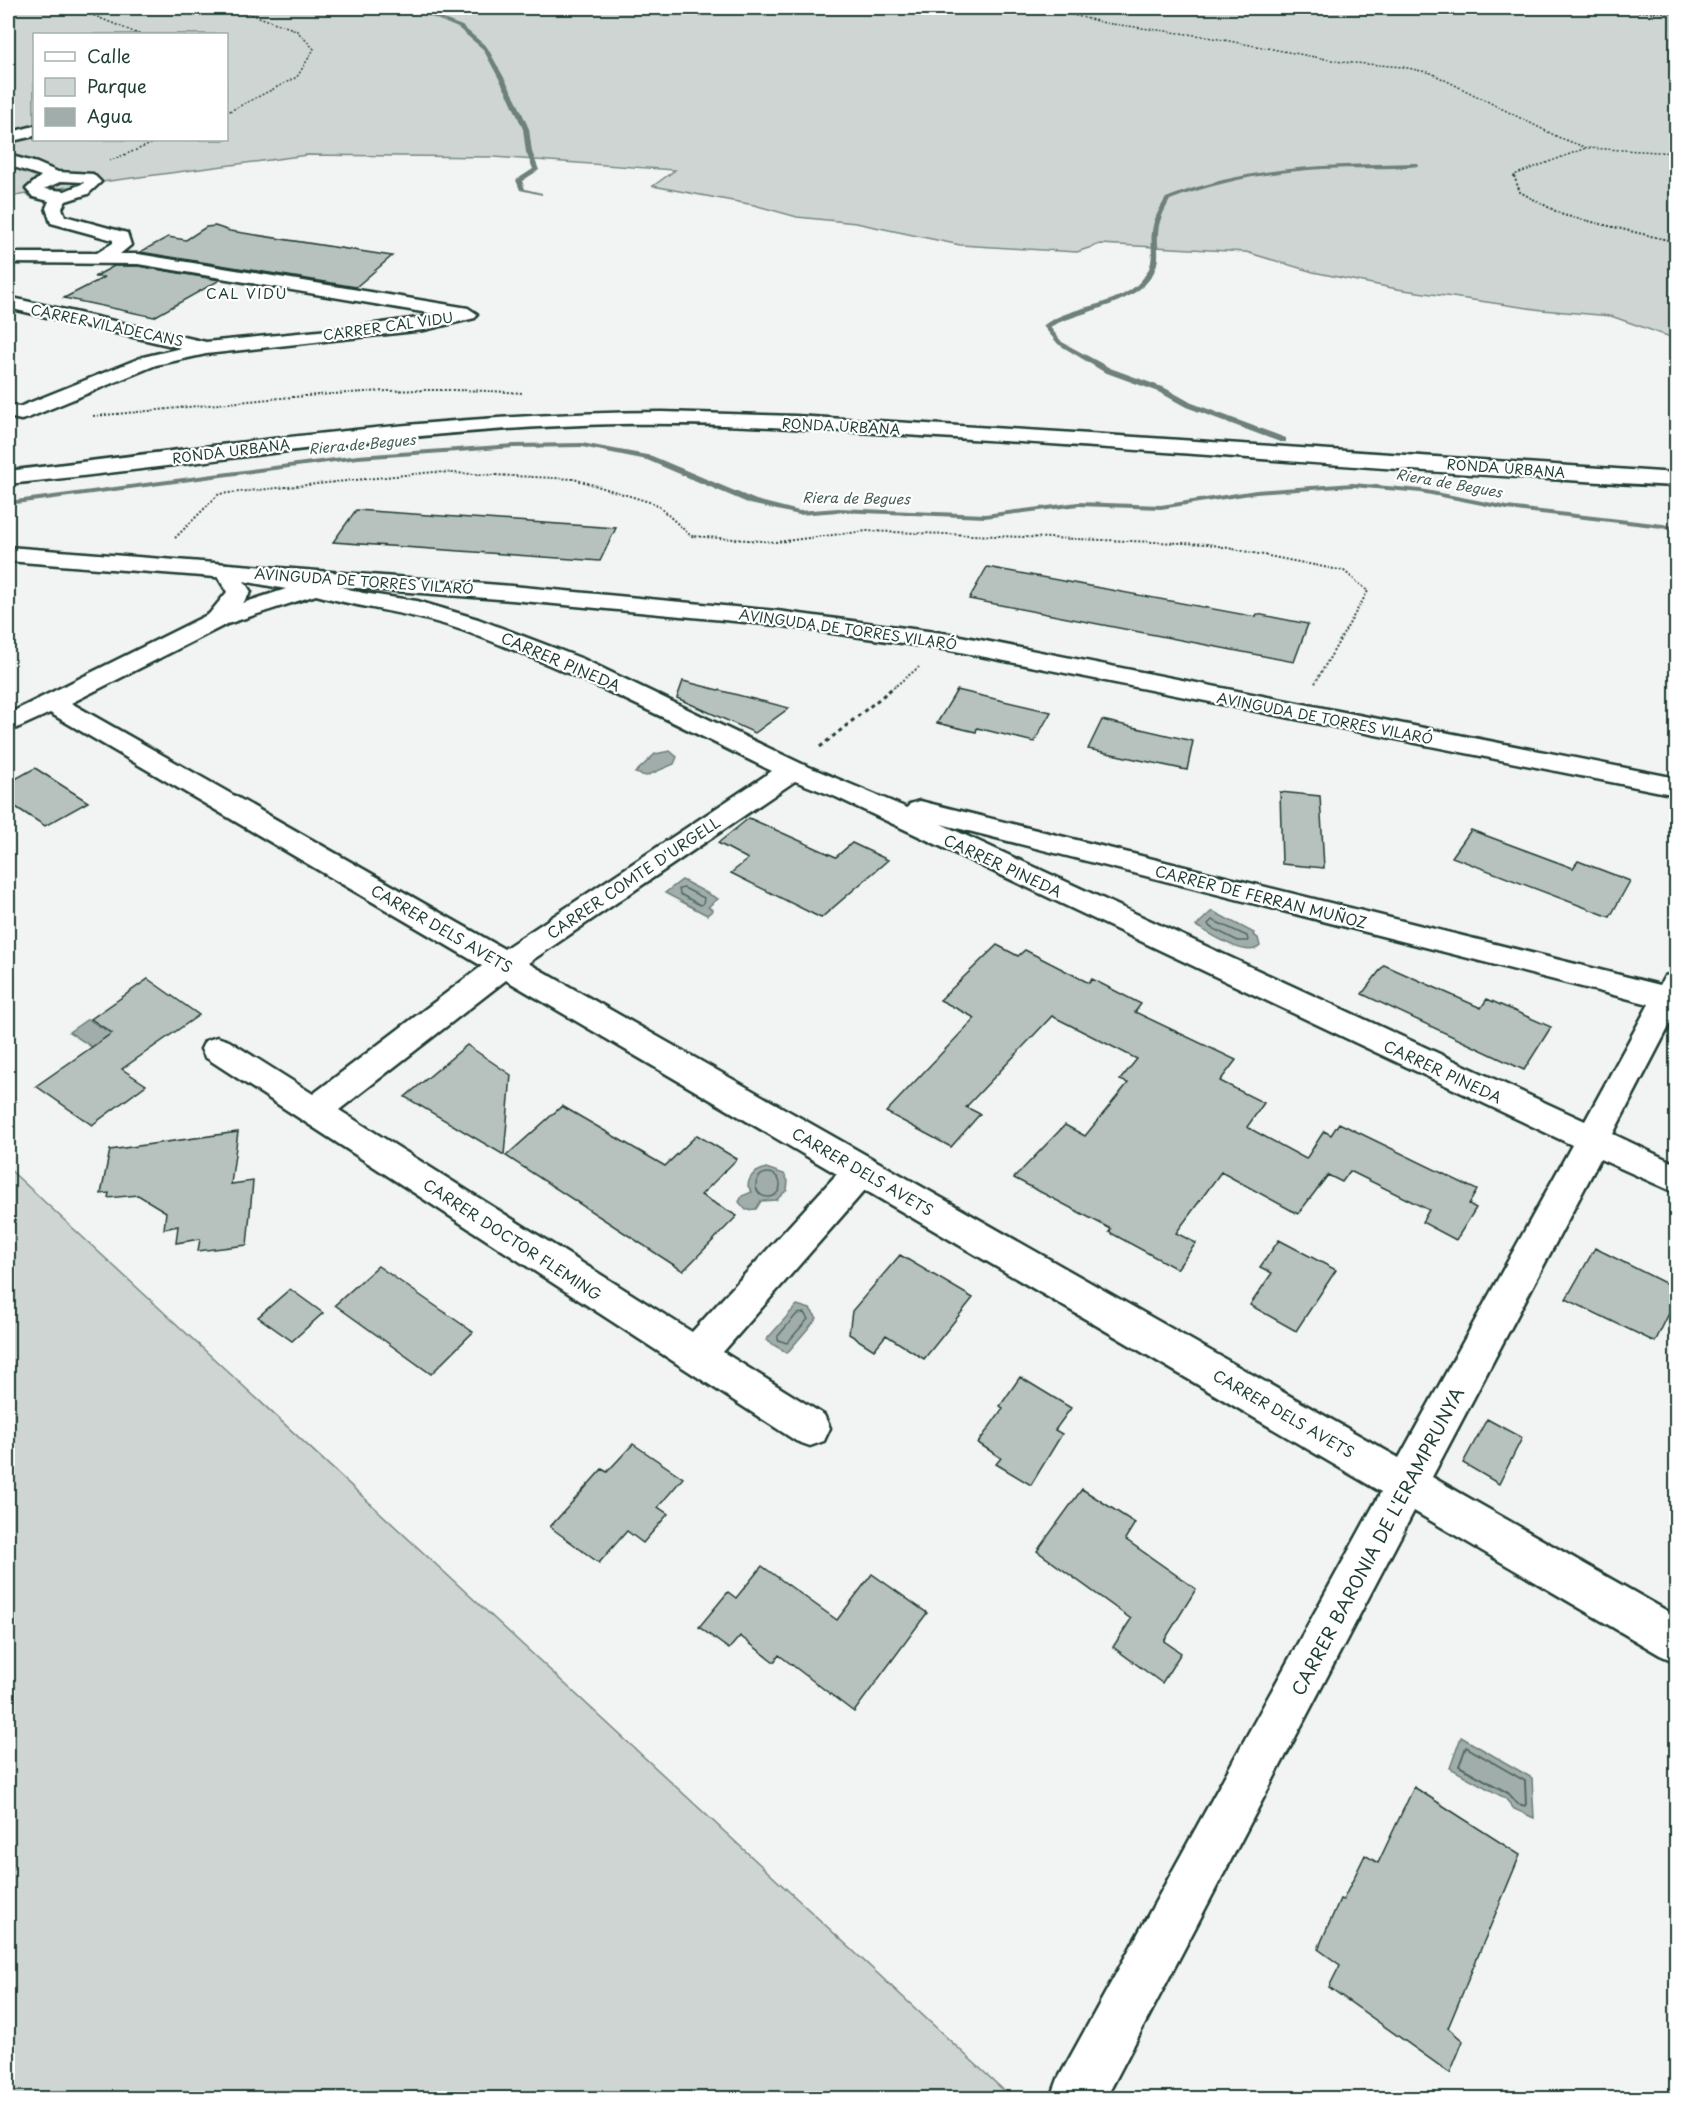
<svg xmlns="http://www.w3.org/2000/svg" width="1684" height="2106" font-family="'Playpen Sans',sans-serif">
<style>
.green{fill:#ced5d3;stroke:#768984;stroke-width:1.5;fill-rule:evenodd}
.water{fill:#a1adaa;stroke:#6d807b;stroke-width:1.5}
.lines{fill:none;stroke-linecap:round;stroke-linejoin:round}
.shore-far1{stroke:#536a63;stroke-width:1.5}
.shore{stroke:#536a63;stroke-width:2}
.stream{fill:#6d807b;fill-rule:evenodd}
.building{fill:#b7c1bd;stroke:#1f3d34;stroke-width:1.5}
.street-casing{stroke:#1f3d34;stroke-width:5}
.secondary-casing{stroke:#1f3d34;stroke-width:5}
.path-far2{stroke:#1f3d34;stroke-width:1.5;stroke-dasharray:2 2;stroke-linecap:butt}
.path-far1{stroke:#1f3d34;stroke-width:2;stroke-dasharray:2 2;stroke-linecap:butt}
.path{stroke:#1f3d34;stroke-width:3;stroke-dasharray:4 4;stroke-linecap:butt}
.street{fill:#fff;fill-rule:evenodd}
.secondary{fill:#fff;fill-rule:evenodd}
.labels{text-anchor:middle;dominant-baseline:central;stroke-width:4.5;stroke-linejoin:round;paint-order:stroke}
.far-neighbourhood-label{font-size:14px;letter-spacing:1.5px;fill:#1f3d34;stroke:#fff}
.far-street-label{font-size:14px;fill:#1f3d34;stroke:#fff}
.far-water-label{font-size:14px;font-style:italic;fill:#465f57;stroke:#fff}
.street-label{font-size:15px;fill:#1f3d34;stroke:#fff}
.near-street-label{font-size:18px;fill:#1f3d34;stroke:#fff}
</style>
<rect width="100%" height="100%" fill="#f2f3f3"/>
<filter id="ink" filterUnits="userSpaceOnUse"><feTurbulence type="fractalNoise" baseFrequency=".0167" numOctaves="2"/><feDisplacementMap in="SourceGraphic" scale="12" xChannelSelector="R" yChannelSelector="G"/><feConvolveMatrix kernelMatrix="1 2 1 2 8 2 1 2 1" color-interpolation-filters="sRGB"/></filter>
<g filter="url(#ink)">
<!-- green -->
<path class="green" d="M8,8h1668v331l-65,-23 -69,-6 -145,-21 -84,-17 -67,-20 -146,-8 -23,8 -117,-7 -104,-22 -59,-6 -43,-12 -101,-19 22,-16 -181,-13 -187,-2 -228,30 -71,12zM34,34h192v106h-192z
M8,1168l1004,930h-1004z"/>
<!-- water -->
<path class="water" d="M670,751l7,6 -3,7 -28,12 -11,-3 20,-19z
M682,880l36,19 -10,8 5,3 -6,5 -42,-22z
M1212,911l42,22 -1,2 5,3 2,8c-13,13 -49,-12 -64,-20z
M88,1019l35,22 -19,14 -35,-23z
M766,1168l18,6 4,7 -1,9 -11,10 -15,1 -5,8 -10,1 -7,-8 3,-6 10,-4 -4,-6c1,-12 9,-15 18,-18z
M797,1305l13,4 7,9 -30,35 -21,-13z
M1461,1737l71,41 2,40 -20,-9 -9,-11 -55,-30z"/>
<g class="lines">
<!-- shore-far1 -->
<path class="shore-far1" d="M684,888l20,10 -1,6 -3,1 -20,-11 -1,-5z
M1212,920l35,16 1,5h-10l-28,-14 -2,-3z
M756 1185a12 12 0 1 1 24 0a12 12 0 1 1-24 0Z
M804,1313l4,6 -21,24 -9,-3v-4l19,-22z"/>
<!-- shore -->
<path class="shore" d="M1466,1747l59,34 1,25 -8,-2 -10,-11 -49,-27z"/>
<!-- stream -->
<path class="stream" d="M410,8h5l47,18 25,21 29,52 13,30 3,23 7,18 -17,11 3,8 17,4v2l-22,-5 -4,-10 17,-11 -7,-17 -3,-23 -13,-30 -27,-50 -25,-21z
M1417,163l2,3c-32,4 -65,1 -96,3 -53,3 -103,12 -153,31 -6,11 -12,22 -12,35 -1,11 2,21 -2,32 -13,38 -75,43 -106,60l12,15 48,26 55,20 27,15 94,35v4h-6l-94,-35 -27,-15 -55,-20 -46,-28 -15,-18c30,-24 83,-17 104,-54 8,-12 3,-27 5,-40 1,-13 8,-24 14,-34 84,-33 162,-33 251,-35z
M582,443l70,13 104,44 43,11 39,-3 147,6 93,-12 83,3 95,-15 97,-7 68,6 86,17 156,18 13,3v5l-14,-4 -155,-18 -86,-17 -68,-6 -97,7 -95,15 -83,-3 -93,12 -147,-6 -39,3 -49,-11 -103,-44 -65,-13 -68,1 -156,11 -350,46v-4l350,-46 156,-11z"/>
</g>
<!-- building -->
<path class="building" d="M215,226l15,5 162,25 -36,31 -216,-35 28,-15 18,3 20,-13z
M114,266h24l82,14 -66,37 -90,-19 41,-21h-11z
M356,510l144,10 116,8 -16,33 -267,-19z
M987,567l269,50 1,-3 51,10 -14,38 -325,-63z
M683,681l106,27 -34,25 -78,-35z
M957,690l94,22 -17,30 -57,-14 -1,4 -39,-9z
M1102,720l91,21 -6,29 -99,-21z
M35,768l17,11 36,23 -43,24 -14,-9 -23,-15v-19z
M1280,792l40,4 4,72 -42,-4z
M749,818l87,39 16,-14 36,17 -67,58 -90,-45 17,-14 -30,-16z
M1471,830l102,38 5,-7 52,20 -20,36 -158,-60z
M997,945l21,11 7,-6 64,33 3,-4 49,25 -6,8 101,48 -16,21 44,22 -17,24 59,32 18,-28 7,4 8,-12 138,67 -8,14 7,4 -20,32 -34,-18 7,-12 -79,-39 -8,11 -14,-7 -30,39 -77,-42 -45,61 20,10 -19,26 -68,-37 2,-3 -97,-51 51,-53 20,11 43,-53 -8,-3 17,-21 -85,-43 -86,91 14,7 -29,33 -65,-35 89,-94 -35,-18z
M1384,965l97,43 6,-9 64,28 -27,43 -162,-76z
M148,979l51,36 -77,54 24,16 -54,40 -56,-39 76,-53 -21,-14z
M467,1045l44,30 -7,80 -99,-58z
M562,1106l103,60 32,-31 40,24 -36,36 36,21 -54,55 -177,-115z
M238,1132l-7,52 22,-3 -6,64 -49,6 2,-12 -24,4 2,-17 -14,3 2,-17 -28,-17 -30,3 1,-5 -8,1 9,-44z
M1279,1240l57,30 -40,61 -46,-26 22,-32 -12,-6z
M1595,1248l82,41v8l-22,45 -89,-43z
M900,1255l73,43 -49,61 -38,-24 -12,15 -25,-16 3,-23z
M378,1266l95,66 -42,42 -96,-69z
M290,1289l33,24 -31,28 -34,-24z
M1020,1377l51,31 -16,22 7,4 -31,51 -35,-21 5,-6 -23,-15 25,-35 -3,-2z
M1487,1419l35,19 -23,46 -36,-21z
M633,1444l50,34 -25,29 10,7 -25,29 -16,-12 -28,32 -49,-36 52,-58 5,3z
M1082,1489l53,34 -10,16 71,50 -32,52 17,12 -19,30 -49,-36 18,-28 -94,-68z
M762,1566l75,54 35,-46 55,39 -73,99 -75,-57 -5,7 -34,-26 -11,13 -30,-22 29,-35 8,6z
M1414,1787l106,68 -72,173 15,13 -13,32 -121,-86 11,-22 -22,-16 22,-50 3,1 22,-45 13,8z"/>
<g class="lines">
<defs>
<path id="street" d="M34,126v10l-26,6v-9z
M8,155l29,8 21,9 35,2 8,8 -13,12 -22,7 -4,7 3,8 62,17 4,12 -11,9h18l330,54 9,6 -2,4 -51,12 -218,24 -50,11 -128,53 -7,2 -13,-3v-12l11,2 124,-50 38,-9 -173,-40v-11l198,45 133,-13 101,-14 -302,-51 -130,-1v-10h89l16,-10v-3l-62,-17 -5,-15 3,-7 -16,-4 -7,-8 15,-13 -33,-11zM62,181l21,1 1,1 -19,8 -21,-2z
M226,564l8,2 4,6 10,-4 68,12 47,13 54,8 61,18 105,40 219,105 105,44 3,-4 10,-3 740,184 5,-9 11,-3v40l-63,121 63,30v29l-76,-34 -168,318 244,139v46l-16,-7 -246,-144 -308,587h-55l7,-19 323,-587 -516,-302 -142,162 101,63 6,13 -6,13 -14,5 -14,-5 -591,-384 -4,-8 4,-8 12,-4 12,4 84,53 169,-128 -432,-253 -42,19v-18l201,-100 18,-22 -13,-21 4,-5zM244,581l4,1 38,7 -43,14 8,-11zM316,595c49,14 98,18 146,35 107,39 208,91 310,141l-268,178 -433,-246 156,-79zM795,781l41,16 736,348 -173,313 -871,-495zM941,824l708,180 -64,117zM506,980l331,194 -145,158 -353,-222z"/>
<path id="secondary" d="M662,412l133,4 264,16 617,41v13c-235,-11 -470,-33 -705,-47 -117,-7 -235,-17 -353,-15 -205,4 -407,40 -610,60v-13c217,-26 435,-58 654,-59z
M8,547l504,39 265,25 173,23 726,144v17l-726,-145 -173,-25 -265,-25 -504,-39z"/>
</defs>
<!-- street casing -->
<use href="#street" class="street-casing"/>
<!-- secondary casing -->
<use href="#secondary" class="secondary-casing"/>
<!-- path-far2 -->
<path class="path-far2" d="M75,8l64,26
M1062,8l3,5 40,10 97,13 140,26 61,5 28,6 127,64 29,11 89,5
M1534,8l142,5
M1676,34h-3l3,15
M226,113l71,-36 17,-28 -18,-19 -63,-22
M109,161l52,-21
M1515,177l-1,-2 72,-27"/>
<!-- path-far1 -->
<path class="path-far1" d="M1514,176l6,16 43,23 113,27
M93,416c143,-12 285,-34 429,-23
M175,538l44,-44 215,-22 140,7 82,25 35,32 85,6 90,-11 342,13 136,27 24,20 -54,94
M893,688l26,-21"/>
<!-- path -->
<path class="path" d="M820,747l75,-61"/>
<!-- street -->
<use href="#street" class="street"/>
<!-- secondary -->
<use href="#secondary" class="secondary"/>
</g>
</g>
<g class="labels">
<!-- far-neighbourhood labels -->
<g class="far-neighbourhood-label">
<text x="247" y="293">CAL VIDU</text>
</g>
<!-- far-street labels -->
<g class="far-street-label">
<text transform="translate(107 325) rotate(12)">CARRER VILADECANS</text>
<text transform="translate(388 326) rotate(-8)">CARRER CAL VIDU</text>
<text transform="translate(841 426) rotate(3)">RONDA URBANA</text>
<text transform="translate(231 451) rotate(-7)">RONDA URBANA</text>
<text transform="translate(1506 468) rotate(4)">RONDA URBANA</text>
<text transform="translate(364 581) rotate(4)">AVINGUDA DE TORRES VILARÓ</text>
<text transform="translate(848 629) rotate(8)">AVINGUDA DE TORRES VILARÓ</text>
<text transform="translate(1325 718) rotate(11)">AVINGUDA DE TORRES VILARÓ</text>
</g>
<!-- far-water labels -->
<g class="far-water-label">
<text transform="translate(362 444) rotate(-5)">Riera de Begues</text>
<text transform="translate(1449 483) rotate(10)">Riera de Begues</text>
<text transform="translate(856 498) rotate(1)">Riera de Begues</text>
</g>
<!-- street labels -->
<g class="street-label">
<text transform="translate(561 661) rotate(23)">CARRER PINEDA</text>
<text transform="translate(1003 865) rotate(25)">CARRER PINEDA</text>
<text transform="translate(633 877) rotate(-34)">CARRER COMTE D'URGELL</text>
<text transform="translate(1261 896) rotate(14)">CARRER DE FERRAN MUÑOZ</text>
<text transform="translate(442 928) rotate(30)">CARRER DELS AVETS</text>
<text transform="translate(1443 1071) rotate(25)">CARRER PINEDA</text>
<text transform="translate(863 1171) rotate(30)">CARRER DELS AVETS</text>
<text transform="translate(513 1239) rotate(33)">CARRER DOCTOR FLEMING</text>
<text transform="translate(1284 1413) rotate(30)">CARRER DELS AVETS</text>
</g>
<!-- near-street labels -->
<g class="near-street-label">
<text transform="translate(1377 1541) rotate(-62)">CARRER BARONIA DE L'ERAMPRUNYA</text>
</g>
</g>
<!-- margin -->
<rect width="1684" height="2106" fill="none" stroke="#fff" stroke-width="30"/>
<rect x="15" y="15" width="1654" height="2076" fill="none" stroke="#1f3d34" stroke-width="2" filter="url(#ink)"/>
<!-- legend -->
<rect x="33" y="33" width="195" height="108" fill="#ffffff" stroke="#a5b1ae" stroke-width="1.5"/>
<rect x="45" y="52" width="30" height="9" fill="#ffffff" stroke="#a5b1ae" stroke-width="1.5"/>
<text x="87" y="63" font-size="18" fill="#1f3d34">Calle</text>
<rect x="45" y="78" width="30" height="18" fill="#ced5d3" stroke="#a5b1ae" stroke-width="1.5"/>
<text x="87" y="93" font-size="18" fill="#1f3d34">Parque</text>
<rect x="45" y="108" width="30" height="18" fill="#a1adaa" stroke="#a5b1ae" stroke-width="1.5"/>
<text x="87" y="123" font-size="18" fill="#1f3d34">Agua</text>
</svg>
